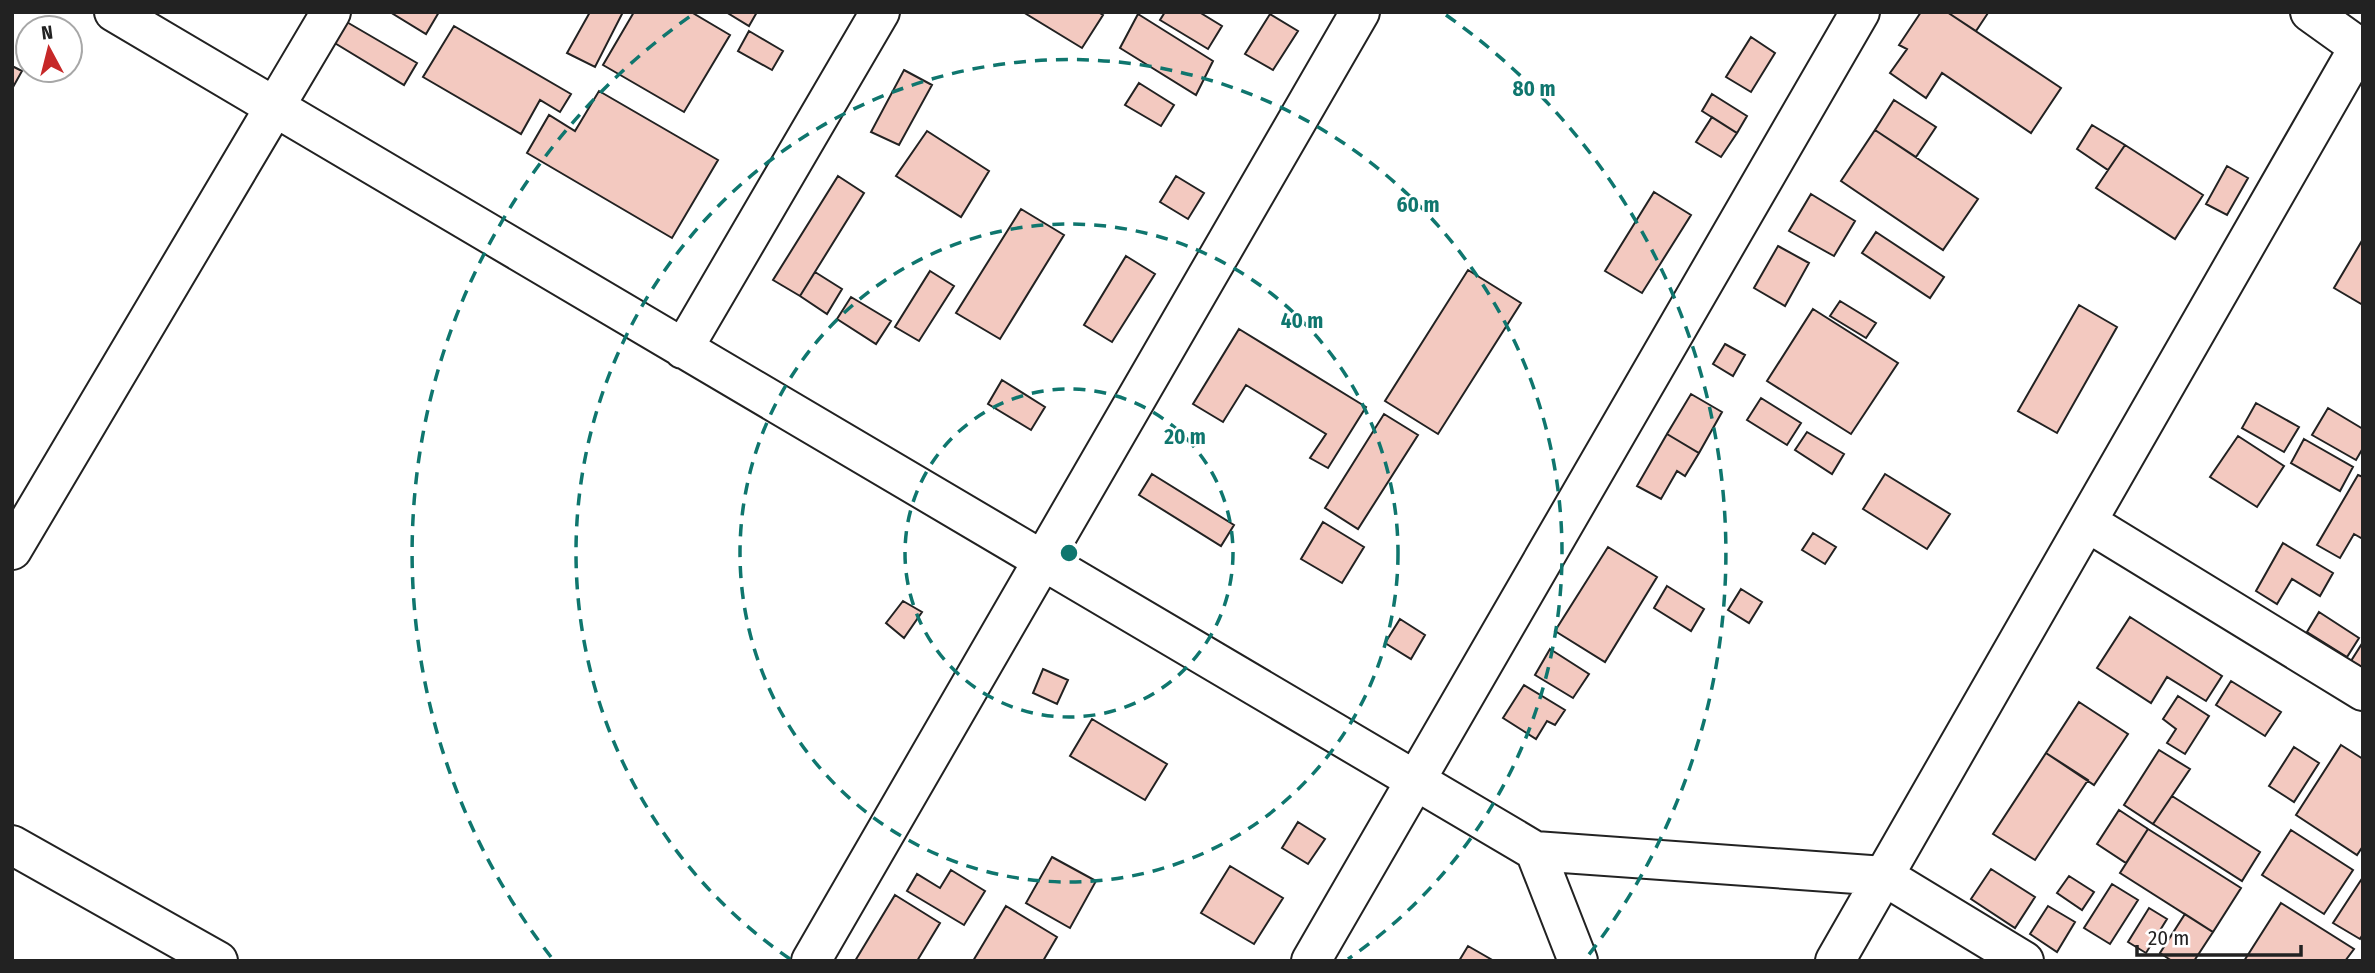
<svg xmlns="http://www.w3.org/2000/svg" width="2375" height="973" font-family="'Fira Sans Condensed',sans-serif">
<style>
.building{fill:#f3c9c0;stroke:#222;stroke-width:2}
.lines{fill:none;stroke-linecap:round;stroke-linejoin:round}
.minor-casing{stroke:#222;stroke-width:42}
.highway-casing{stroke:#222;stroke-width:42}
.minor{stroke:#fff;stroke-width:38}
.highway{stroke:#fff;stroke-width:38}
.ring{fill:none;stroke:#0f766e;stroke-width:3.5;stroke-dasharray:12 9}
.centre{fill:#0f766e;stroke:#fff;stroke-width:3.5}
.ring-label{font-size:21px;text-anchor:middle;font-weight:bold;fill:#0f766e;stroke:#fff;stroke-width:5;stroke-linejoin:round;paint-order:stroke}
</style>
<rect width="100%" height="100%" fill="#fff"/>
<!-- building -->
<path class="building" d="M390,12h49l-13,22z
M590,12h33l-28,55 -28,-14z
M634,12h57l39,23 -46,77 -81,-47z
M726,12h31l-8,14z
M1023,12h75l5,3 -21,33z
M1165,12h34l23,14 -14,23 -48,-29z
M1921,12h26l114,76 -30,45 -89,-60 -16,25 -36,-25 17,-24 -8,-4z
M1947,12h40l1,1 -12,18z
M1138,14l75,47 -17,34 -76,-47z
M1270,14l28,17 -25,39 -28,-16z
M345,21l72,42 -13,22 -71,-43z
M454,26l117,68 -11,18 -20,-12 -19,34 -98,-57z
M749,31l34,20 -11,19 -34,-19z
M1751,37l24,16 -24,39 -25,-15z
M12,66l10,5 -10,18z
M904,70l28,15 -33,60 -28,-13z
M1139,83l35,22 -13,21 -36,-21z
M599,91l119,69 -46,78 -145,-85 22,-38 26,16z
M1712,94l35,22 -10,17 -35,-22z
M1894,100l42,27 -20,30 -41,-27z
M1712,117l25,16 -16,24 -25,-15z
M2092,125l33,20 -17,25 -31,-21z
M1875,130l103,69 -35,51 -102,-69z
M927,131l62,40 -28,46 -65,-41z
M2125,145l78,50 -28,44 -79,-51z
M2227,166l21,12 -21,37 -21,-11z
M838,176l26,17 -64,103 -27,-16z
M1176,176l28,17 -16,26 -28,-17z
M1654,192l37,23 -49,78 -37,-22z
M1811,194l44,27 -21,35 -45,-25z
M1021,209l43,26 -64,104 -44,-26z
M1876,232l68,45 -14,21 -68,-45z
M2363,239v66l-29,-17z
M1778,246l31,17 -24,43 -31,-18z
M1126,256l29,18 -43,68 -28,-17z
M1468,270l53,33 -83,131 -53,-33z
M930,271l24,15 -35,55 -24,-14z
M815,272l27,17 -15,25 -27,-18z
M851,297l40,24 -15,23 -39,-25z
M1840,301l36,22 -10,15 -36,-22z
M2079,305l38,22 -60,106 -39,-22z
M1813,309l85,54 -47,71 -84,-53z
M1239,329l127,78 -38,61 -18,-10 16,-24 -80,-49 -23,37 -30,-18z
M1725,344l20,11 -12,21 -20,-12z
M1002,380l43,27 -14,23 -43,-26z
M1691,394l31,18 -23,41 -32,-19z
M1761,398l40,25 -14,22 -40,-25z
M2256,403l43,24 -15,25 -42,-24z
M2328,408l35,21v19l-7,12 -44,-25z
M1384,414l34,21 -60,94 -33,-21z
M1807,432l37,22 -12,20 -37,-24z
M1667,434l32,19 -14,23 -8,-5 -16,28 -24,-13z
M2238,436l46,30 -27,41 -47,-30z
M2304,439l49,28 -13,24 -49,-28z
M1152,474l82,51 -13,21 -82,-51z
M1885,474l65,40 -23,35 -64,-40z
M2358,475l5,2v62l-9,-5 -14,24 -23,-13z
M1323,522l41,25 -22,36 -41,-24z
M1813,533l23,14 -11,17 -23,-14z
M2283,543l50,30 -13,23 -28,-17 -15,25 -21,-13z
M1608,547l49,30 -52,85 -50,-31z
M1667,586l37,23 -13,22 -37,-23z
M1741,589l21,13 -13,21 -21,-13z
M903,601l19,11 -18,26 -18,-15z
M2319,612l40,26 -12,19 -40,-25z
M2130,617l92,59 -16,25 -39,-24 -16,26 -54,-35z
M1400,619l25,16 -14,24 -26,-16z
M2363,642v26l-12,-7z
M1550,649l39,25 -16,24 -38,-23z
M1043,669l25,11 -11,24 -24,-11z
M2231,681l50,31 -16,24 -49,-31z
M1524,685l41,25 -10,15 -8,-4 -11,18 -33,-21z
M2178,696l31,20 -24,38 -18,-11 9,-14 -13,-10z
M2079,702l49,32 -34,51 -48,-32z
M1092,719l75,45 -22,36 -75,-44z
M2341,745l22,14v87l-6,9 -61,-40z
M2294,747l25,16 -25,39 -25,-16z
M2159,750l31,19 -37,55 -29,-19z
M2046,753l42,27 -53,80 -42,-26z
M2172,796l88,56 -18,29 -89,-57z
M2119,810l29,19 -22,34 -29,-19z
M1298,822l27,17 -17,25 -26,-16z
M2148,829l93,59 -28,44 -93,-59z
M2291,830l62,40 -29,44 -62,-39z
M1052,857l44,24 -26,47 -44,-25z
M1230,866l53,32 -29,46 -53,-31z
M1991,869l44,28 -20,31 -44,-29z
M951,870l34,21 -21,34 -57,-34 10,-17 23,14z
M2069,876l25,16 -12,18 -25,-17z
M2363,877v57l-3,5 -27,-16z
M2112,884l26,16 -28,44 -26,-16z
M895,895l45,28 -23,38h-62z
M2281,903l73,46 -9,12h-101z
M1006,906l51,31 -14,24h-70z
M2048,906l27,16 -18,30 -27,-18z
M2149,908l18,11 -21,34 -18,-11z
M2185,914l28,18 -19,29h-22l-12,-8z
M1468,946l26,15h-35z"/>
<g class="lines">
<defs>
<path id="minor" d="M114,12l1421,839 349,25 140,85
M683,349l197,-337
M2087,522l276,169
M12,550l319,-538
M12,845l206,116
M1535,851l43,110
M811,961l549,-949
M1311,961l549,-949
M1835,961l524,-914"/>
<path id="highway" d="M2310,12l53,38"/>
</defs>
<!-- minor casing -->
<use href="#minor" class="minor-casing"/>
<!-- highway casing -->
<use href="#highway" class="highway-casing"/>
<!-- minor -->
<use href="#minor" class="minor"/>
<!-- highway -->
<use href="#highway" class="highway"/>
</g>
<!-- distance rings -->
<g class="ring">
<circle cx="1069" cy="553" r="164"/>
<circle cx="1069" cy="553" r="329"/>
<path d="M790 959A493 493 0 1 1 1348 959"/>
<path d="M551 957A657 657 0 0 1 692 15M1446 15A657 657 0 0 1 1587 957"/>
</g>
<circle cx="1069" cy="553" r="10" class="centre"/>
<g class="ring-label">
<text x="1534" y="96">80 m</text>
<text x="1418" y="212">60 m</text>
<text x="1302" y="328">40 m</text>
<text x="1185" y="444">20 m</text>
</g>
<!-- border -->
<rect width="2375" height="973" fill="none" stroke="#222222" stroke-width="28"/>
<!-- north arrow -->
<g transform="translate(49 49) rotate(353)"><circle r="33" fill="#ffffff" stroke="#a7a7a7" stroke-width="2"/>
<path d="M0-5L12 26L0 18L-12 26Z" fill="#c62828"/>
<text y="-10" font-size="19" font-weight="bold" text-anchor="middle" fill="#222222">N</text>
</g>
<!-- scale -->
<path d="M2137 945v10h164v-10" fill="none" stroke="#222222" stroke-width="3.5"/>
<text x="2148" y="945" font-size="21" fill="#222222" stroke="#ffffff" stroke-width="5" paint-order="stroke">20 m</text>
</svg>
